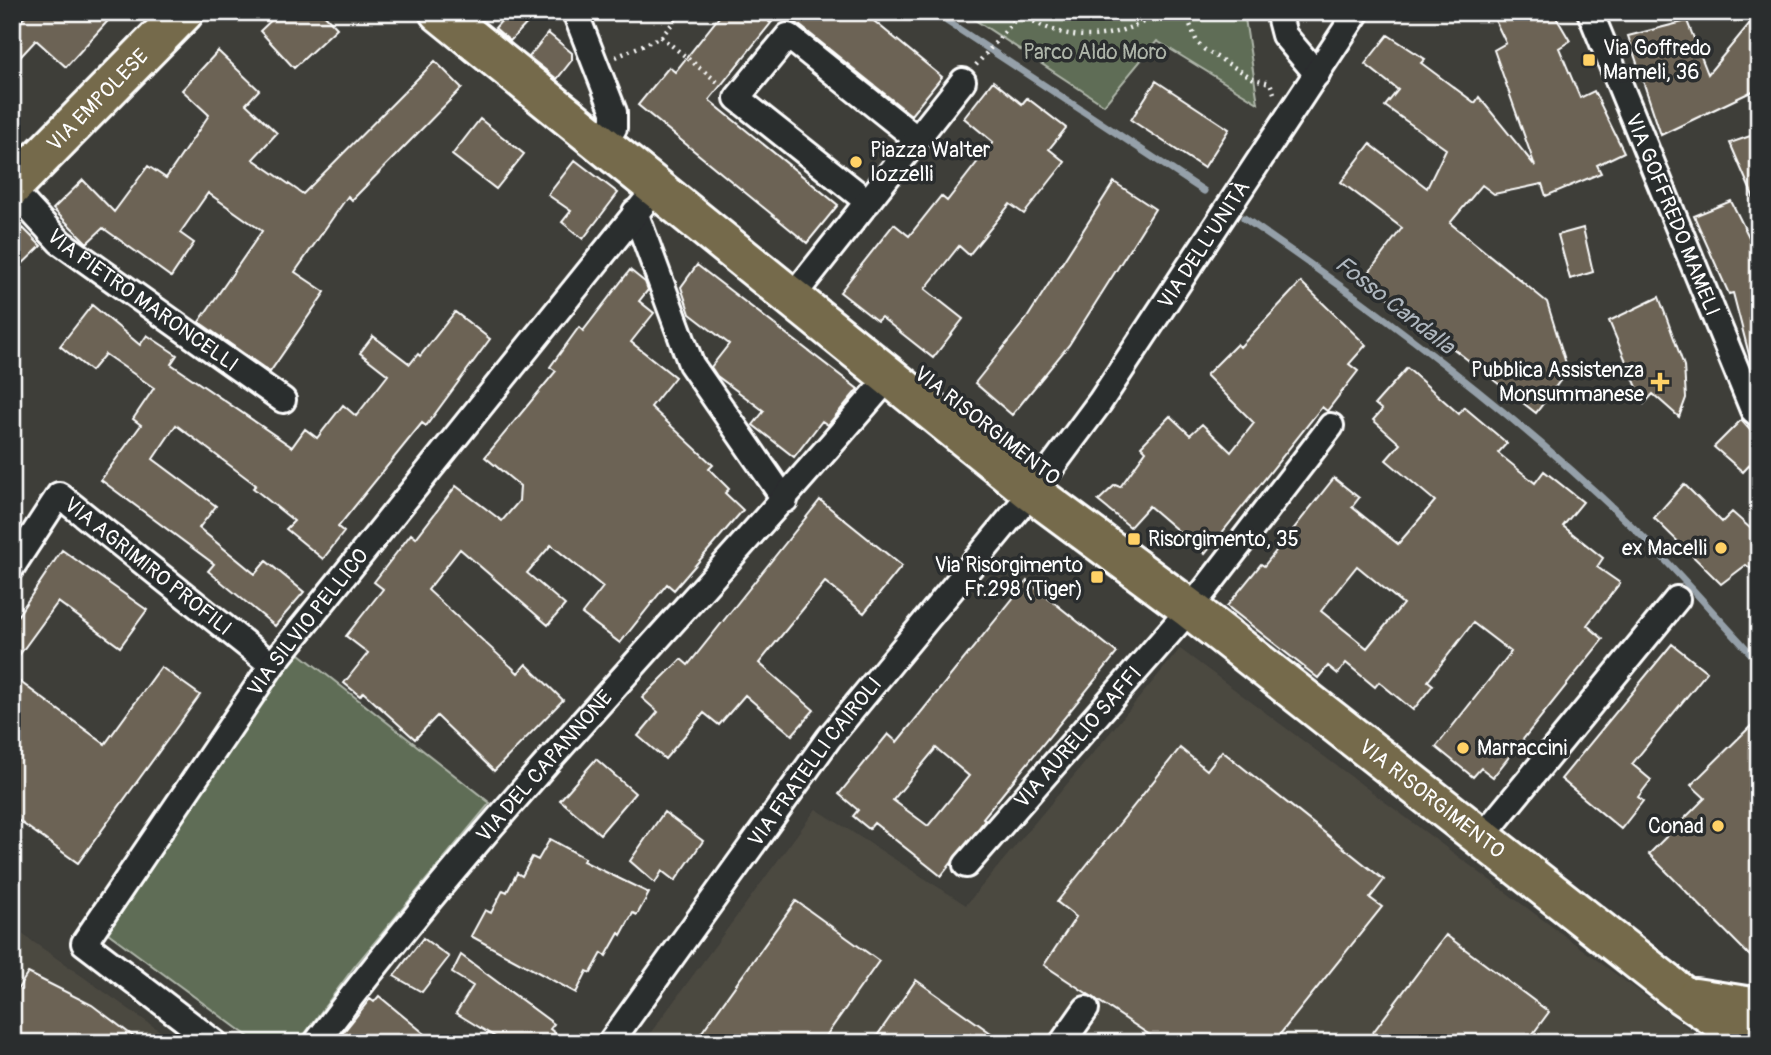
<svg xmlns="http://www.w3.org/2000/svg" width="1771" height="1055" font-family="Pangolin,sans-serif">
<style>
.built{fill:#4c4941}
.green{fill:#5f6d56;stroke:#afb6aa;stroke-width:2}
.lines{fill:none;stroke-linecap:round;stroke-linejoin:round}
.stream{stroke:#95a0a9;stroke-width:7}
.building{fill:#6c6454;stroke:#fff;stroke-width:2;fill-rule:evenodd}
.minor-casing{stroke:#fff;stroke-width:30}
.primary-casing{stroke:#fff;stroke-width:44}
.path{stroke:#fff;stroke-width:4.5;stroke-dasharray:2 5;stroke-linecap:butt}
.minor{stroke:#2a2d2e;stroke-width:24}
.primary{stroke:#756b4b;stroke-width:38}
.poi-dot{fill:#ffd166;stroke:#2a2d2e;stroke-width:2.5}
.labels{text-anchor:middle;dominant-baseline:central;stroke-width:7;stroke-linejoin:round;paint-order:stroke}
.poi-label{font-size:21px;fill:#fff;stroke:#2a2d2e;text-anchor:start}
.park-label{font-size:21px;fill:#afb6aa;stroke:#2a2d2e}
.street-label{font-size:21px;fill:#fff;stroke:#2a2d2e}
.water-label{font-size:23px;font-style:italic;fill:#afb7bf;stroke:#2a2d2e}
</style>
<rect width="100%" height="100%" fill="#3e3e39"/>
<filter id="ink" filterUnits="userSpaceOnUse"><feTurbulence type="fractalNoise" baseFrequency=".0143" numOctaves="2"/><feDisplacementMap in="SourceGraphic" scale="14" xChannelSelector="R" yChannelSelector="G"/><feConvolveMatrix kernelMatrix="1 2 1 2 8 2 1 2 1" color-interpolation-filters="sRGB"/></filter>
<g filter="url(#ink)">
<!-- built -->
<path class="built" d="M1180,649l528,394h-1065l173,-234 150,96z
M12,927l165,116h-165z"/>
<!-- green -->
<path class="green" d="M963,12h281l14,91 -101,-62 -53,64z
M300,654l190,149 -136,164 -56,76h-41l-149,-110 178,-268z"/>
<g class="lines">
<!-- stream -->
<path class="stream" d="M933,12l271,179
M1244,218c137,94 281,203 399,319 40,40 77,84 116,125"/>
</g>
<!-- building -->
<path class="building" d="M29,12h87l-50,55 -30,-27 -24,26v-35z
M280,12h42l15,16 -43,40 -34,-37z
M509,12h29l-28,29 -15,-13z
M723,12h57l-71,88 129,105 -31,38 -169,-138 31,-38 6,5z
M783,12h80l79,65 -31,38z
M1491,12h62l17,29 -11,7 21,50 14,-7 30,61 -27,13 4,8 -55,23 -4,-12 -48,10 -12,-9 -32,38 97,79 21,68 -32,43 -172,-134 38,-51 -61,-46 29,-38 57,44 19,-39 -61,-43 13,-16 -33,-26 23,-29 37,24 -4,4 54,40 4,-6 56,69 -41,-116 12,-7z
M1759,12v76l-98,47 -33,-99 59,-15 21,53z
M548,33l24,20v7l-15,19 -28,-22z
M218,51l41,39 -13,14 31,29 -24,26 50,35 132,-133 27,27 -110,112 -4,-4 -53,76 30,20 -55,80 -71,-50 63,-91 -54,-38 -28,40 14,10 -23,34 -68,-49 -16,15 -34,-34 30,-29 31,32 34,-46 18,12 43,-63 -27,-25z
M993,81l29,23 5,-6 39,30 -17,21 16,13 -41,52 -14,-10 -41,51 -10,-9 -34,43 38,30 -30,39 -52,-41 -4,4 -37,-29 54,-68 15,12 32,-40 6,5 46,-59 -29,-24z
M1156,81l73,48 -25,39 -73,-48z
M480,119l44,35 -28,35 -44,-34z
M1759,133v77l-29,-67z
M575,160l43,33 -35,46 -21,-17 9,-11 -23,-16z
M1114,182l41,27 -86,136 -57,70 -37,-32 52,-65z
M1731,201l28,56v28l-6,2 6,26v52l-7,1 -19,-73 -4,1 -35,-78z
M23,228l18,18 -29,28v-36z
M1583,228l10,44 -23,7 -12,-44z
M697,265l161,124 -30,36 -6,-4 -28,36 -41,-32 11,-14 -47,-35 -6,-9 18,-23 -39,-30 -9,-27z
M630,270l15,12 3,8 -9,11 15,12 -23,29 44,35 -24,30 62,58 -4,4 20,20 -4,4 18,17 -69,80 -7,-6 -47,59 -38,-29 21,-27 -52,-42 -24,28 38,32 -17,20 -88,-76 -32,41 90,83 8,-9 37,36 -69,71 -57,-55 -22,23 -52,-47 -3,4 -16,-13 24,-30 -22,-17 37,-47 -9,-7 37,-48 5,4 40,-52 46,35 17,-20 1,-15 -35,-29 71,-86 -6,-4 29,-40 4,4z
M1301,282l65,63 -17,19 9,7 -31,40 -5,-4 -117,147 -56,-48 -19,21 -32,-26 17,-16 5,2 26,-36 -5,-5 29,-30 20,19 12,-11 29,28 23,-29 -48,-48 31,-31 3,3z
M1659,297l25,69 2,32 -7,19 -26,-23 -9,10 -35,-83z
M92,305l48,40 7,-10 30,20 -6,9 121,83 13,-18 12,9 26,-33 13,11 32,-41 -28,-22 13,-17 37,28 8,-10 2,2 35,-44 35,27 -64,87 -4,-3 -84,104 6,5 -21,27 -37,-30 8,-8 -41,-33 3,-3 -80,-60 -23,34 63,47 -17,22 56,46 11,-13 38,31 -29,34 -67,-55 6,-7 -113,-84 40,-55 -8,-6 21,-31 -49,-34 -14,17 -31,-25z
M1407,368l52,46 5,-7 43,36 -9,10 37,30 9,-12 39,31 -20,24 40,32 -6,9 23,16 -33,42 16,14 -110,138 -12,-9 -8,9 -37,-30 75,-95 -38,-29 -45,58 5,4 -20,25 -34,-28 -4,5 -29,-24 -8,11 -10,-8 -10,12 -91,-72 34,-42 3,2 70,-88 25,20 -7,9 46,37 37,-43 -49,-41 14,-16 -27,-24 9,-10 -7,-6zM1357,566l46,38 -36,44 -46,-37z
M1741,420l18,20v15l-16,17 -29,-25z
M1684,484l38,38 10,-10 27,24v39l-13,-10 -25,19 -67,-66z
M820,500l82,66 -38,47 -39,-31 -66,81 55,47 -22,25 -47,-40 -26,30 -15,-12 -39,46 -27,-23 20,-24 -16,-14 39,-39 7,6z
M62,550l85,60 -27,37 -62,-45 -46,63v-41z
M1027,581l90,72 -134,165 2,2 -44,56 -67,-53 -5,6 -16,-13 5,-6 -19,-16 49,-60 9,8zM936,748l33,28 -41,50 -35,-26z
M1672,644l35,28 -75,92 19,16 -13,17 5,4 -22,28 -60,-50z
M161,667l39,28 -122,168 -66,-47v-140l93,68z
M1759,718v247l-110,-111 56,-56 -14,-13z
M1180,748l27,22 15,-19 162,129 -14,18 12,9 -109,136h-111l-118,-78 32,-48 -19,-15z
M596,759l39,34 -35,41 -40,-34z
M664,812l39,29 -28,40 -13,-10 -7,12 -25,-22z
M550,839l35,19 -2,3 66,32 -12,22 -4,-2 -12,22 -2,-2 -13,23 -4,-3 -11,20 -4,-2 -11,22 -105,-57 14,-26 6,3 12,-23 4,2 10,-19 5,3 10,-19 6,3z
M796,901l83,60 -58,82h-127z
M1446,935l103,77 -23,31h-161z
M423,938l26,19 -27,35 -28,-16z
M461,955l93,69 -4,5 18,14h-63l-49,-30 17,-27 -21,-13z
M28,973l64,32 50,38h-130v-45z
M916,980l89,63h-133z
M379,996l18,15 39,32h-84l-10,-9 28,-35 4,3z"/>
<g class="lines">
<defs>
<g id="minor">
<path d="M575,12l39,100v16l-10,14"/>
<path d="M1278,12l6,23 33,39"/>
<path id="s1" d="M1590,12l163,398 6,5"/>
<path id="s2" d="M12,190l48,52 223,158"/>
<path d="M868,202l-131,-104 51,-62 129,103"/>
<path d="M635,212l56,152 94,136"/>
<path d="M793,296l170,-215"/>
<path id="s3" d="M1048,472l52,-70 257,-390"/>
<path id="s4" d="M12,567l47,-72 213,170"/>
<path d="M1482,837l195,-238"/>
<path id="s5" d="M966,865l224,-256 141,-183"/>
<path id="s6" d="M215,1043l-131,-100 188,-278 385,-478"/>
<path id="s7" d="M316,1043c176,-235 384,-443 574,-667"/>
<path id="s8" d="M610,1043l219,-305 203,-246"/>
<path d="M1062,1043l24,-34"/>
</g>
<g id="primary">
<path id="s9" d="M439,12l593,480 158,117 492,386 71,48"/>
<path id="s10" d="M12,187l172,-175"/>
<path d="M1695,998l64,10"/>
</g>
</defs>
<!-- minor casing -->
<use href="#minor" class="minor-casing"/>
<!-- primary casing -->
<use href="#primary" class="primary-casing"/>
<!-- path -->
<path class="path" d="M758,12l13,10
M1015,12c57,33 91,31 148,0
M1185,12l12,30 8,8 49,29 16,4 4,10
M661,37l21,-25
M616,57l45,-20 59,47
M976,65l45,-52"/>
<!-- minor -->
<use href="#minor" class="minor"/>
<!-- primary -->
<use href="#primary" class="primary"/>
</g>
</g>
<!-- markers -->
<g class="poi-dot">
<rect x="1582" y="53" width="14" height="14" rx="3.5"/>
<circle cx="856" cy="162" r="7"/>
<path d="M1656.5 371.5h7v7h7v7h-7v7h-7v-7h-7v-7h7z"/>
<rect x="1127" y="532" width="14" height="14" rx="3.5"/>
<circle cx="1721" cy="548" r="7"/>
<rect x="1090" y="570" width="14" height="14" rx="3.5"/>
<circle cx="1463" cy="748" r="7"/>
<circle cx="1718" cy="826" r="7"/>
</g>
<g class="labels">
<!-- poi labels -->
<g class="poi-label">
<text x="1603" y="48">Via Goffredo<tspan x="1603" dy="24">Mameli, 36</tspan></text>
<text x="870" y="150">Piazza Walter<tspan x="870" dy="24">Iozzelli</tspan></text>
<text x="1644" y="370" text-anchor="end">Pubblica Assistenza<tspan x="1644" dy="24">Monsummanese</tspan></text>
<text x="1148" y="539">Risorgimento, 35</text>
<text x="1707" y="548" text-anchor="end">ex Macelli</text>
<text x="1083" y="565" text-anchor="end">Via Risorgimento<tspan x="1083" dy="24">Fr.298 (Tiger)</tspan></text>
<text x="1477" y="748">Marraccini</text>
<text x="1704" y="826" text-anchor="end">Conad</text>
</g>
<!-- park labels -->
<g class="park-label">
<text x="1095" y="52">Parco Aldo Moro</text>
</g>
<!-- street labels -->
<g class="street-label">
<text stroke="none"><textPath href="#s10" startOffset="122">VIA EMPOLESE</textPath></text>
<text stroke="none"><textPath href="#s1" startOffset="219">VIA GOFFREDO MAMELI</textPath></text>
<text stroke="none"><textPath href="#s3" startOffset="276">VIA DELL'UNITÀ</textPath></text>
<text stroke="none"><textPath href="#s2" startOffset="172">VIA PIETRO MARONCELLI</textPath></text>
<text transform="translate(987 426) rotate(38)">VIA RISORGIMENTO</text>
<text stroke="none"><textPath href="#s4" startOffset="200">VIA AGRIMIRO PROFILI</textPath></text>
<text stroke="none"><textPath href="#s6" startOffset="556">VIA SILVIO PELLICO</textPath></text>
<text stroke="none"><textPath href="#s5" startOffset="170">VIA AURELIO SAFFI</textPath></text>
<text stroke="none"><textPath href="#s8" startOffset="348">VIA FRATELLI CAIROLI</textPath></text>
<text stroke="none"><textPath href="#s7" startOffset="359">VIA DEL CAPANNONE</textPath></text>
<text stroke="none"><textPath href="#s9" startOffset="1267">VIA RISORGIMENTO</textPath></text>
</g>
<!-- water labels -->
<g class="water-label">
<text transform="translate(1395 305) rotate(38)">Fosso Candalla</text>
</g>
</g>
<!-- margin -->
<rect width="1771" height="1055" fill="none" stroke="#2a2d2e" stroke-width="42"/>
<rect x="21" y="21" width="1729" height="1013" fill="none" stroke="#fff" stroke-width="2.5" filter="url(#ink)"/>
</svg>
